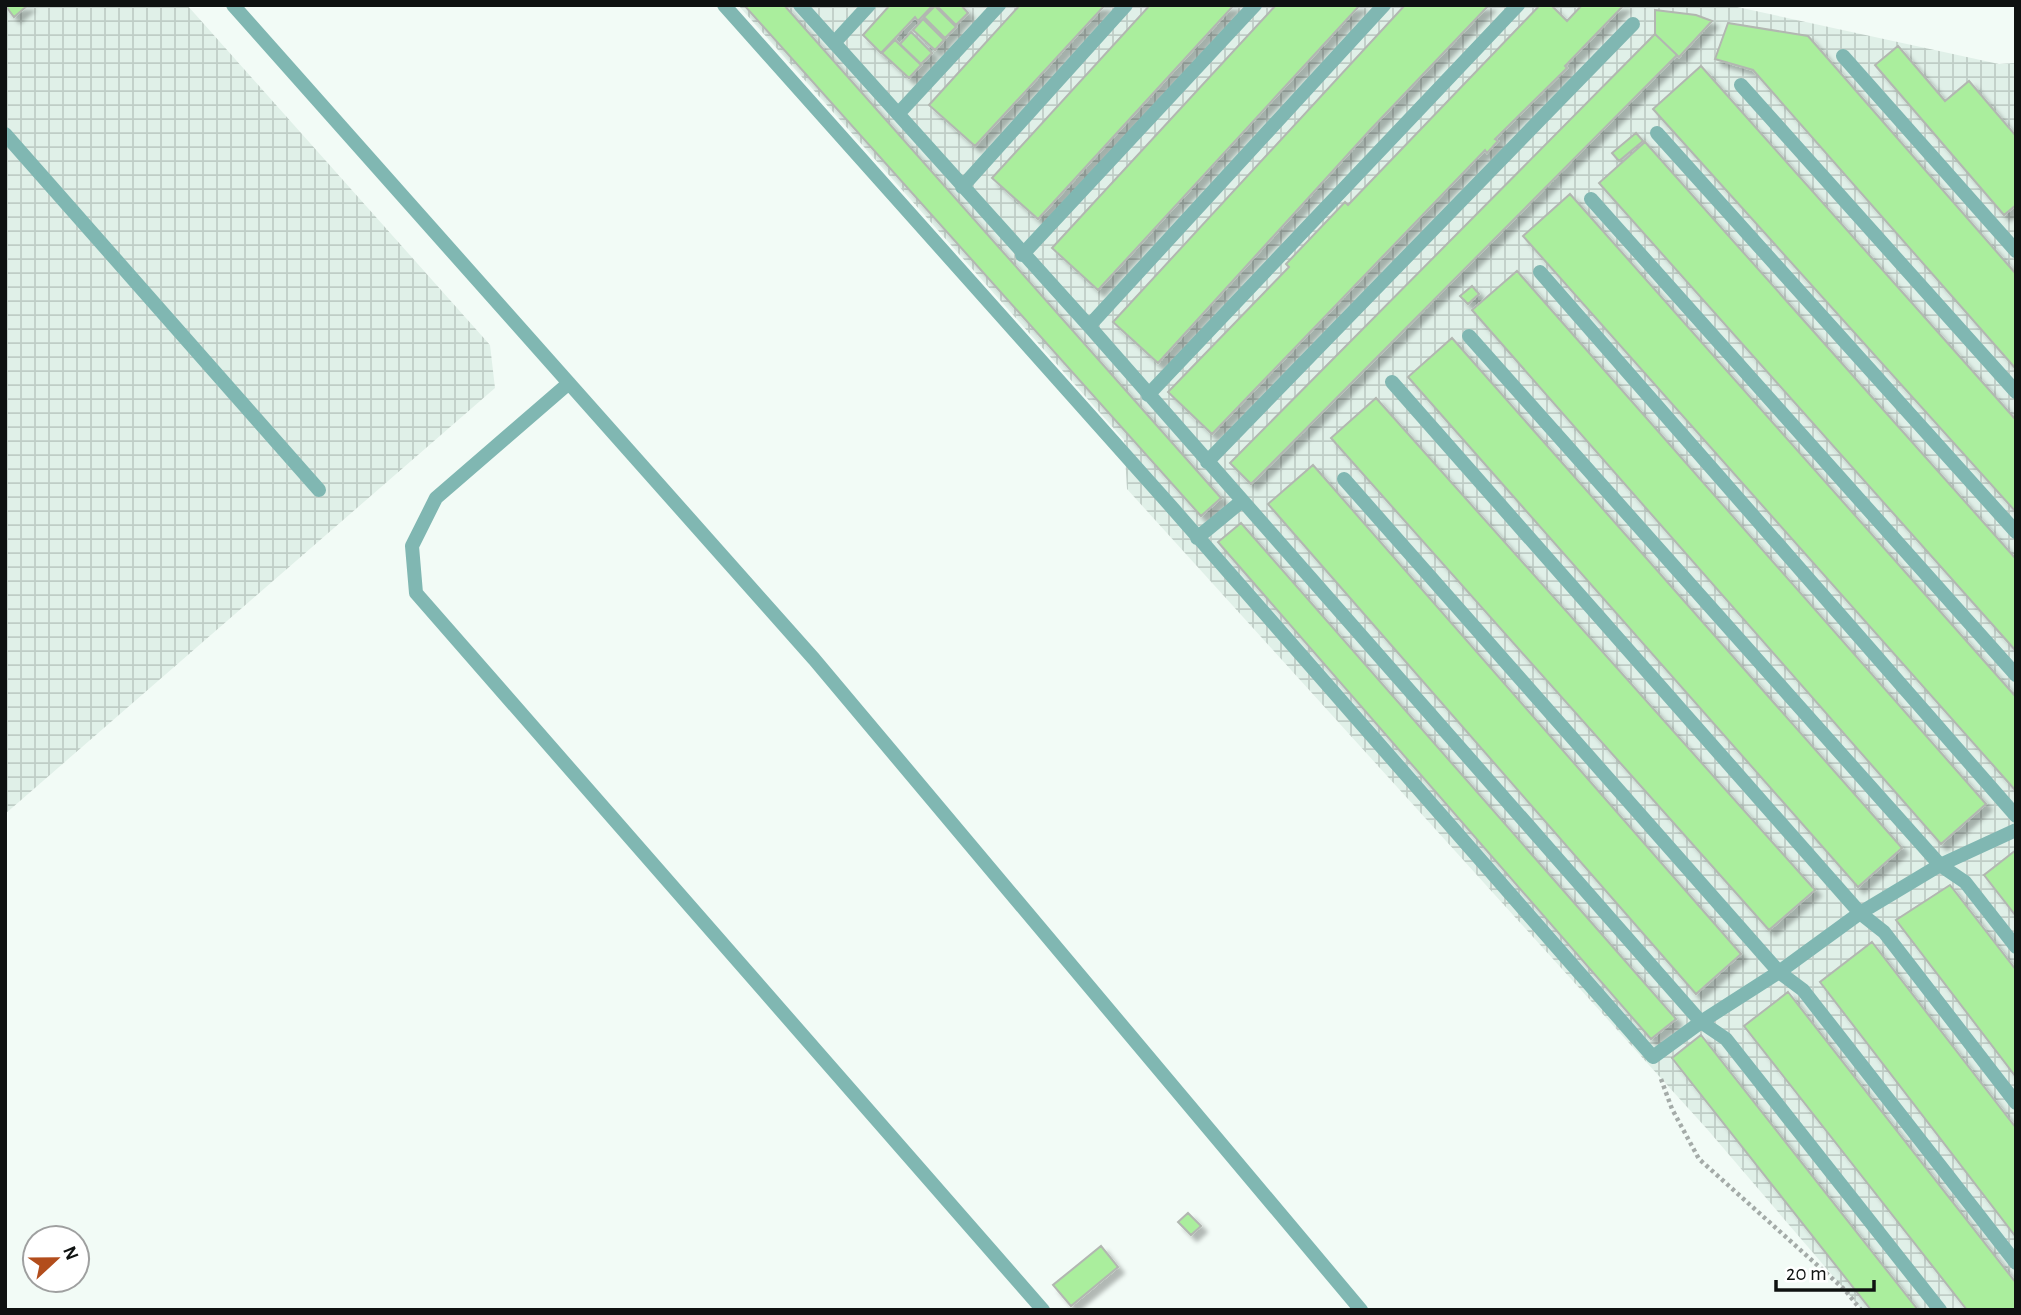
<svg xmlns="http://www.w3.org/2000/svg" width="2021" height="1315" font-family="'Alegreya Sans',sans-serif">
<style>
.industrial{fill:url(#industrial-grid)}
.building{fill:#aaee9d;stroke:#b2b7b1;stroke-width:2;filter:url(#shadow)}
.lines{fill:none;stroke-linecap:round;stroke-linejoin:round}
.path{stroke:#a4aba8;stroke-width:4.5;stroke-dasharray:3.5 3.5;stroke-linecap:butt}
.service{stroke:#80b7b2;stroke-width:14}
</style>
<defs>
<pattern id="industrial-grid" width="8" height="8" patternUnits="userSpaceOnUse" patternTransform="scale(1.75)"><rect width="8" height="8" fill="#e0f0e8"/><path d="M0 4h8M4 0v8" fill="none" stroke="#bfcdc6"/></pattern>
<filter id="shadow"><feDropShadow dx="6" dy="6" stdDeviation="2" flood-color="#0004"/></filter>
</defs>
<rect width="100%" height="100%" fill="#f2fbf6"/>
<!-- industrial -->
<path class="industrial" d="M5,5h182l303,340 5,43 -490,426z
M738,5h990l271,59 17,-1v1247h-154l-155,-181 -580,-640 -3,-49z"/>
<!-- building -->
<path class="building" d="M5,5h23l-14,12z
M744,5h40l437,493 -20,18z
M890,5h43l-15,16 -3,-4 -34,36 -18,-18z
M936,5h25l7,8 -12,12z
M1020,5h85l-130,141 -46,-41z
M1150,5h84l-196,214 -46,-41z
M1276,5h84l-262,285 -46,-42z
M1405,5h84l-119,125 -212,233 -45,-41z
M1540,5h11l16,16 15,-16h42l-59,61 2,2 -72,71 3,2 -11,12 -2,-3 -273,284 -44,-42 121,-125 -3,-3 59,-62 3,3z
M935,6l21,21 -11,11 -21,-21z
M1655,10l41,5 16,6 -33,36 -24,-23z
M923,19l21,21 -9,10 -22,-20z
M1728,23l80,13 208,238v95l-263,-299 -38,-11z
M911,32l21,21 -11,11 -21,-20z
M1655,34l22,21 -426,429 -21,-21z
M895,40l26,25 -12,13 -27,-25z
M1898,46l47,55 24,-20 47,55v69l-12,10 -129,-150z
M1701,66l315,354v92l-363,-403z
M1636,133l7,8 -24,20 -7,-8z
M1645,142l371,417v92l-417,-468z
M1570,194l446,503v94l-493,-555z
M1517,271l469,533 -45,40 -469,-534z
M1472,286l7,8 -11,10 -8,-8z
M1452,338l450,510 -44,39 -450,-510z
M1376,398l439,492 -46,40 -438,-492z
M1313,465l428,489 -45,40 -428,-490z
M1241,523l435,496 -25,20 -433,-497z
M2016,850v66l-32,-41z
M1950,885l66,85v107l-120,-157z
M1872,942l144,186v109l-196,-255z
M1788,992l228,291v27h-49l-223,-284z
M1701,1035l217,275h-47l-199,-252z
M1188,1213l13,13 -10,9 -13,-13z
M1101,1246l17,21 -47,39 -18,-21z"/>
<g class="lines">
<!-- path -->
<path class="path" d="M1661,1079l11,30 27,50 146,131 16,20"/>
<!-- service -->
<path class="service" d="M233,5l581,654 547,651
M724,5l452,507 477,545 48,-35 78,-50 81,-59 80,-48 76,-35
M800,5l289,321 612,696 25,17 214,271
M834,43l35,-38
M1843,56l173,195
M1741,85l275,307
M898,114l101,-109
M1657,133l359,399
M5,134l314,356
M962,187l164,-182
M1591,199l425,476
M1022,255l233,-250
M1540,272l476,544
M1089,326l295,-321
M1469,336l471,529 25,17 51,65
M1392,382l468,531 24,19 132,171
M569,383l-133,115 -24,48 4,47 627,717
M1148,395l370,-390
M1207,462l426,-438
M1344,479l435,493 24,18 213,273
M1197,538l45,-37"/>
</g>
<!-- border -->
<rect width="2021" height="1315" fill="none" stroke="#0f1211" stroke-width="14"/>
<!-- north arrow -->
<g transform="translate(56 1259) rotate(68)"><circle r="33" fill="#ffffff" stroke="#9fa0a0" stroke-width="2"/>
<path d="M0-5L12 26L0 18L-12 26Z" fill="#b24d1c"/>
<text y="-10" font-size="19" font-weight="bold" text-anchor="middle" fill="#0f1211">N</text>
</g>
<!-- scale -->
<path d="M1776 1280v10h98v-10" fill="none" stroke="#0f1211" stroke-width="3.5"/>
<text x="1786" y="1280" font-size="21" fill="#0f1211" stroke="#ffffff" stroke-width="5" paint-order="stroke">20 m</text>
</svg>
